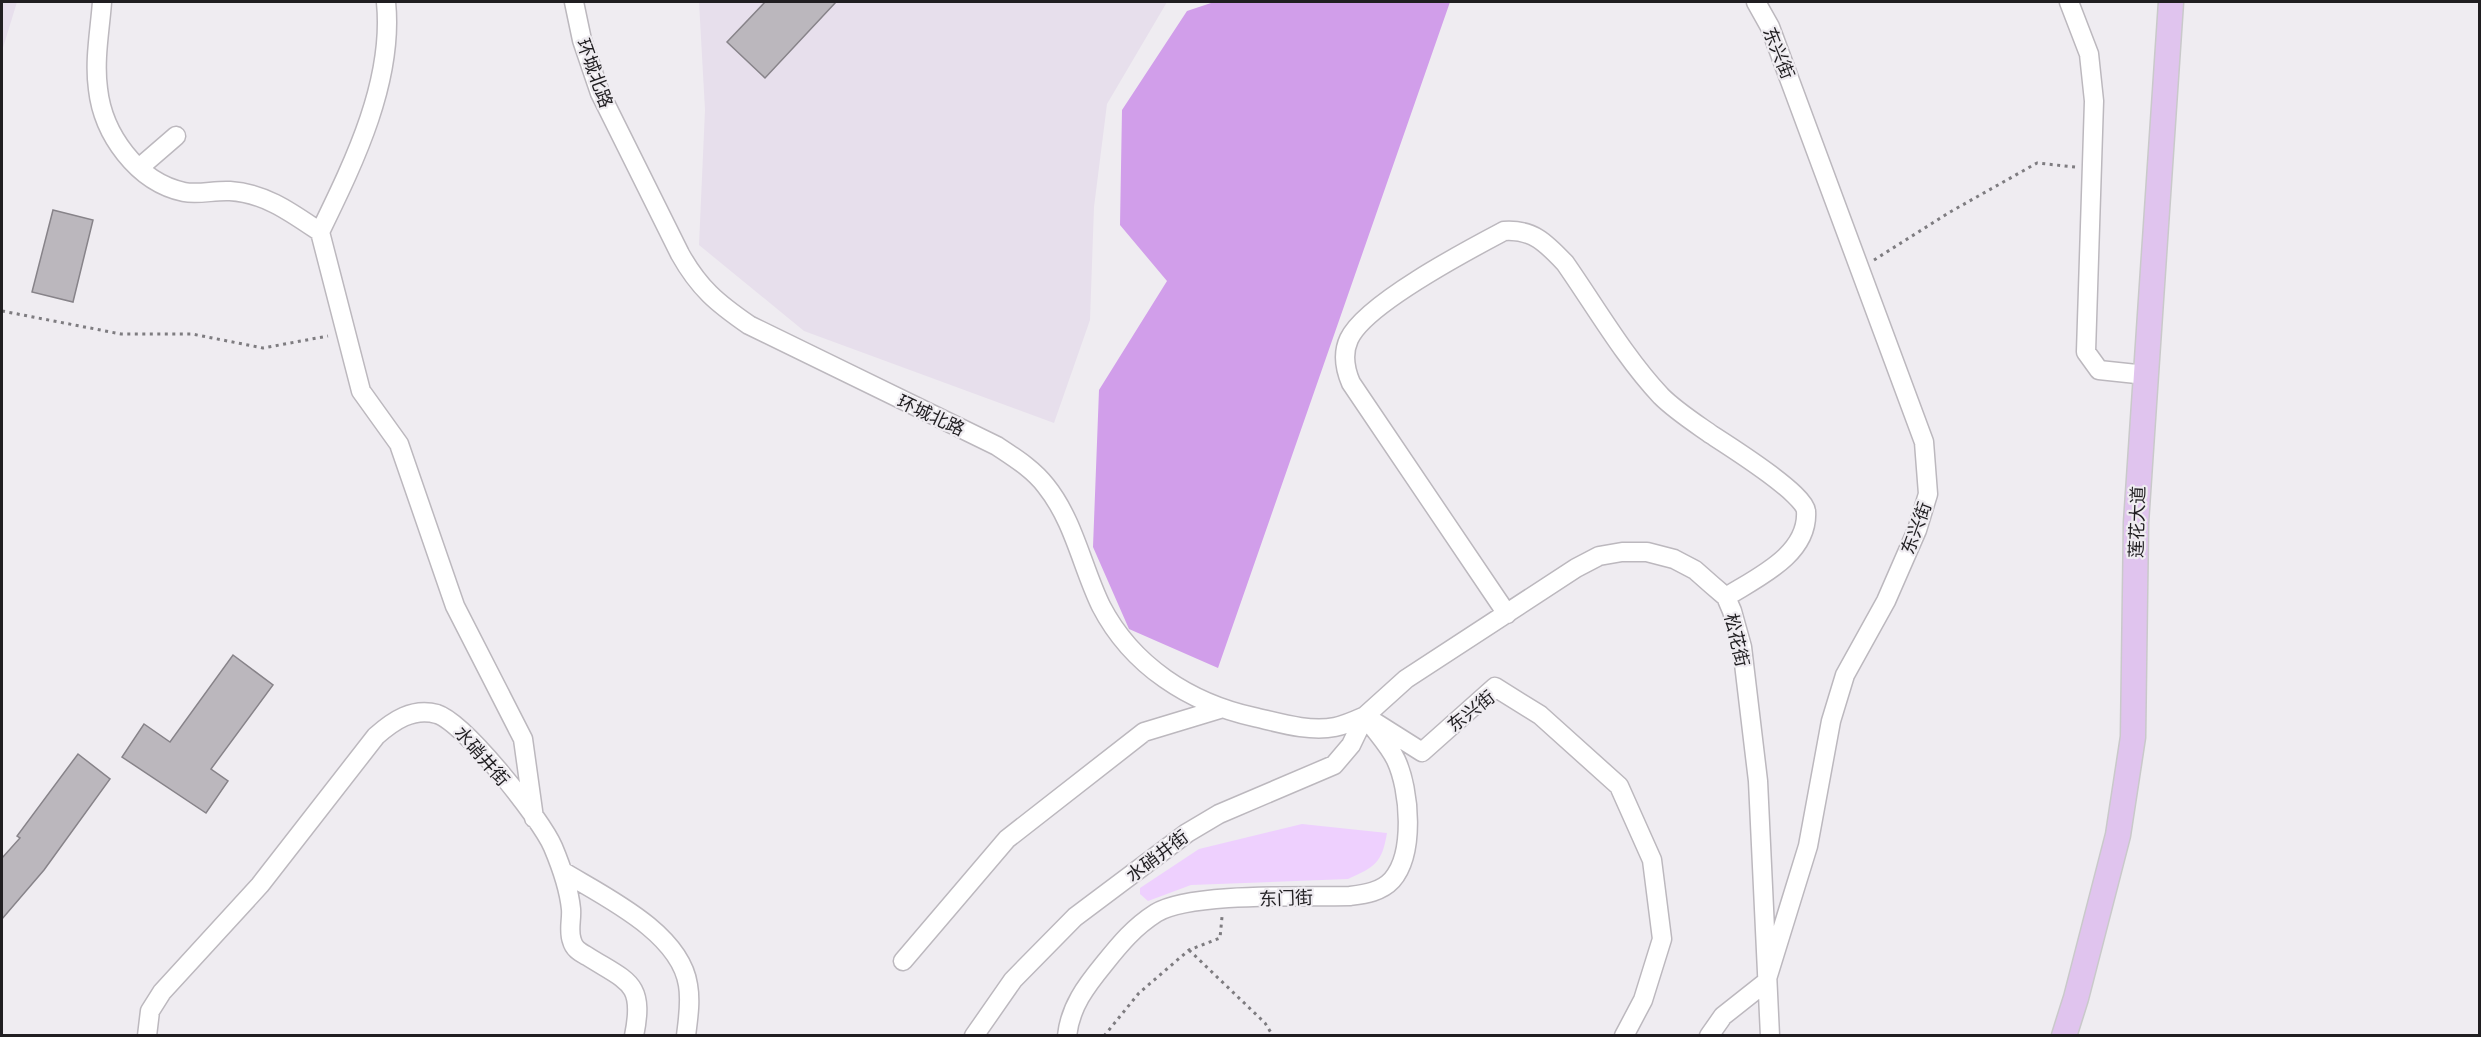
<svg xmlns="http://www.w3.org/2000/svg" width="2481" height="1037" font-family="Raleway,'Noto Sans SC',sans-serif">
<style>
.built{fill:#e7dfec}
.green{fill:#eed0fe}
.forest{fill:#d19eea}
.building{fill:#bbb7bd;stroke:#878389;stroke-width:1.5}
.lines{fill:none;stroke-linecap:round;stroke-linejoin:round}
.minor-casing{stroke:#bcb8be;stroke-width:21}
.major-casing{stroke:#c9c9ca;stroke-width:27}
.path{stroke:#7e7c80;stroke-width:3;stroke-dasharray:3 4.5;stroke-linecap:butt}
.minor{stroke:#fff;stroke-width:18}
.major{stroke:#e0c4ee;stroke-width:24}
.labels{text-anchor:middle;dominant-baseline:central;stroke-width:4.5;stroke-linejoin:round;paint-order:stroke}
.street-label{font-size:18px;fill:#201e21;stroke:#efecf1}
</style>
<rect width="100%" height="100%" fill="#efecf1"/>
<!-- built -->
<path class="built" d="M2,2h15l-15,49z
M699,2h468l-60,102 -13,103 -4,113 -36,103 -250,-92 -105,-86 6,-135z"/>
<!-- green -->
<path class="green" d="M1302,824l85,9c-5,30 -12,34 -39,46l-157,6 -43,16 -8,-7v-6l59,-39z"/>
<!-- forest -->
<path class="forest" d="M1214,2h236l-232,666 -89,-39 -36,-82 6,-157 68,-109 -47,-56 2,-115 65,-99z"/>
<!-- building -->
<path class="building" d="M765,2h71l-71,76 -38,-36z
M53,210l40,10 -20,82 -41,-10z
M233,655l40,30 -62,84 17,12 -22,32 -84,-56 22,-33 26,18z
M78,754l32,25 -66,91 -42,49v-61l18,-20 -3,-2z"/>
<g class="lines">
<defs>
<path id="minor" d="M102,2c-2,28 -8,58 -4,87 5,45 39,93 86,103 14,3 31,-2 46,-1 35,2 62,22 90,41
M386,2c8,79 -32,160 -66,230l41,159 38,53 56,162 68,133 11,79
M574,2l8,38 18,53 80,161c19,34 37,49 69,71l248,121c18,12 36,23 49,40 28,35 36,81 55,120 31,60 89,97 153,111 26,6 55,15 81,10 10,-2 21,-7 30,-11
M2069,2l20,52 5,47 -8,251 13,18 47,5
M139,168l37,-32
M1507,614l-156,-231c-6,-14 -9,-29 -2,-44 16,-35 119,-89 155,-108 29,-2 42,12 61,32 30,43 60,95 96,133 15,15 34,27 51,39 17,11 93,59 94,76 3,44 -50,67 -80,86
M1365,716l57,36 73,-65 45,28 79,71 33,74 10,79 -19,61 -19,36
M562,871c41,25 118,61 126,114 3,17 0,34 -2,51
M903,961l104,-122 137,-107 76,-23
M147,1036l3,-25 12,-19 98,-107 116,-149c17,-15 37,-29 61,-22 28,9 104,105 116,133 8,19 16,42 18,62 1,10 -3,22 1,32 2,8 8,11 15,15 41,26 58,26 47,80
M974,1036l39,-56 62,-63 112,-84 32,-19 115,-49 17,-20 14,-29 41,-37 170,-111 23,-12 23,-4h25l27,7 21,11 17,15 14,12 6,14 10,36 16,134 12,255
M1067,1036c3,-29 19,-50 37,-72 16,-20 30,-37 52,-51 34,-21 150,-16 194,-17 15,-2 31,-4 42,-16 23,-26 18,-90 4,-120 -6,-13 -18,-26 -26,-37
M1709,1036l14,-20 43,-34 42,-136 23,-125 14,-46 41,-74 31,-71 11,-36 -4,-52 -154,-415 -14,-25"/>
<path id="major" d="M2064,1036l12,-38 42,-163 15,-98 3,-214 35,-521"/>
</defs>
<!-- minor casing -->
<use href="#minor" class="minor-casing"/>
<!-- major casing -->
<use href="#major" class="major-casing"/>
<!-- path -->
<path class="path" d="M1874,260l76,-48 87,-49 38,4
M2,311l119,23h71l71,14 65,-12
M1189,950l76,73 8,13
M1104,1036l35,-43 50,-43 31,-12 2,-21"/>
<!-- minor -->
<use href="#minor" class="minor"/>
<!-- major -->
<use href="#major" class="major"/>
</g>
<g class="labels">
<!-- street labels -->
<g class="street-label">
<text transform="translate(1779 53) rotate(68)">东兴街</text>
<text transform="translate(595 73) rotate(70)">环城北路</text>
<text transform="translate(931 415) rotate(25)">环城北路</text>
<text transform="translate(2137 522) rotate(-88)">莲花大道</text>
<text transform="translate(1916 528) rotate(-70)">东兴街</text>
<text transform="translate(1737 640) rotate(77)">松花街</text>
<text transform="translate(1471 711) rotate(-38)">东兴街</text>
<text transform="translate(482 756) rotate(49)">水硝井街</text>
<text transform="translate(1157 856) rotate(-37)">水硝井街</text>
<text transform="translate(1286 898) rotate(-2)">东门街</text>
</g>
</g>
<!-- border -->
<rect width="2481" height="1037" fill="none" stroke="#201e21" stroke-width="6"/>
</svg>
